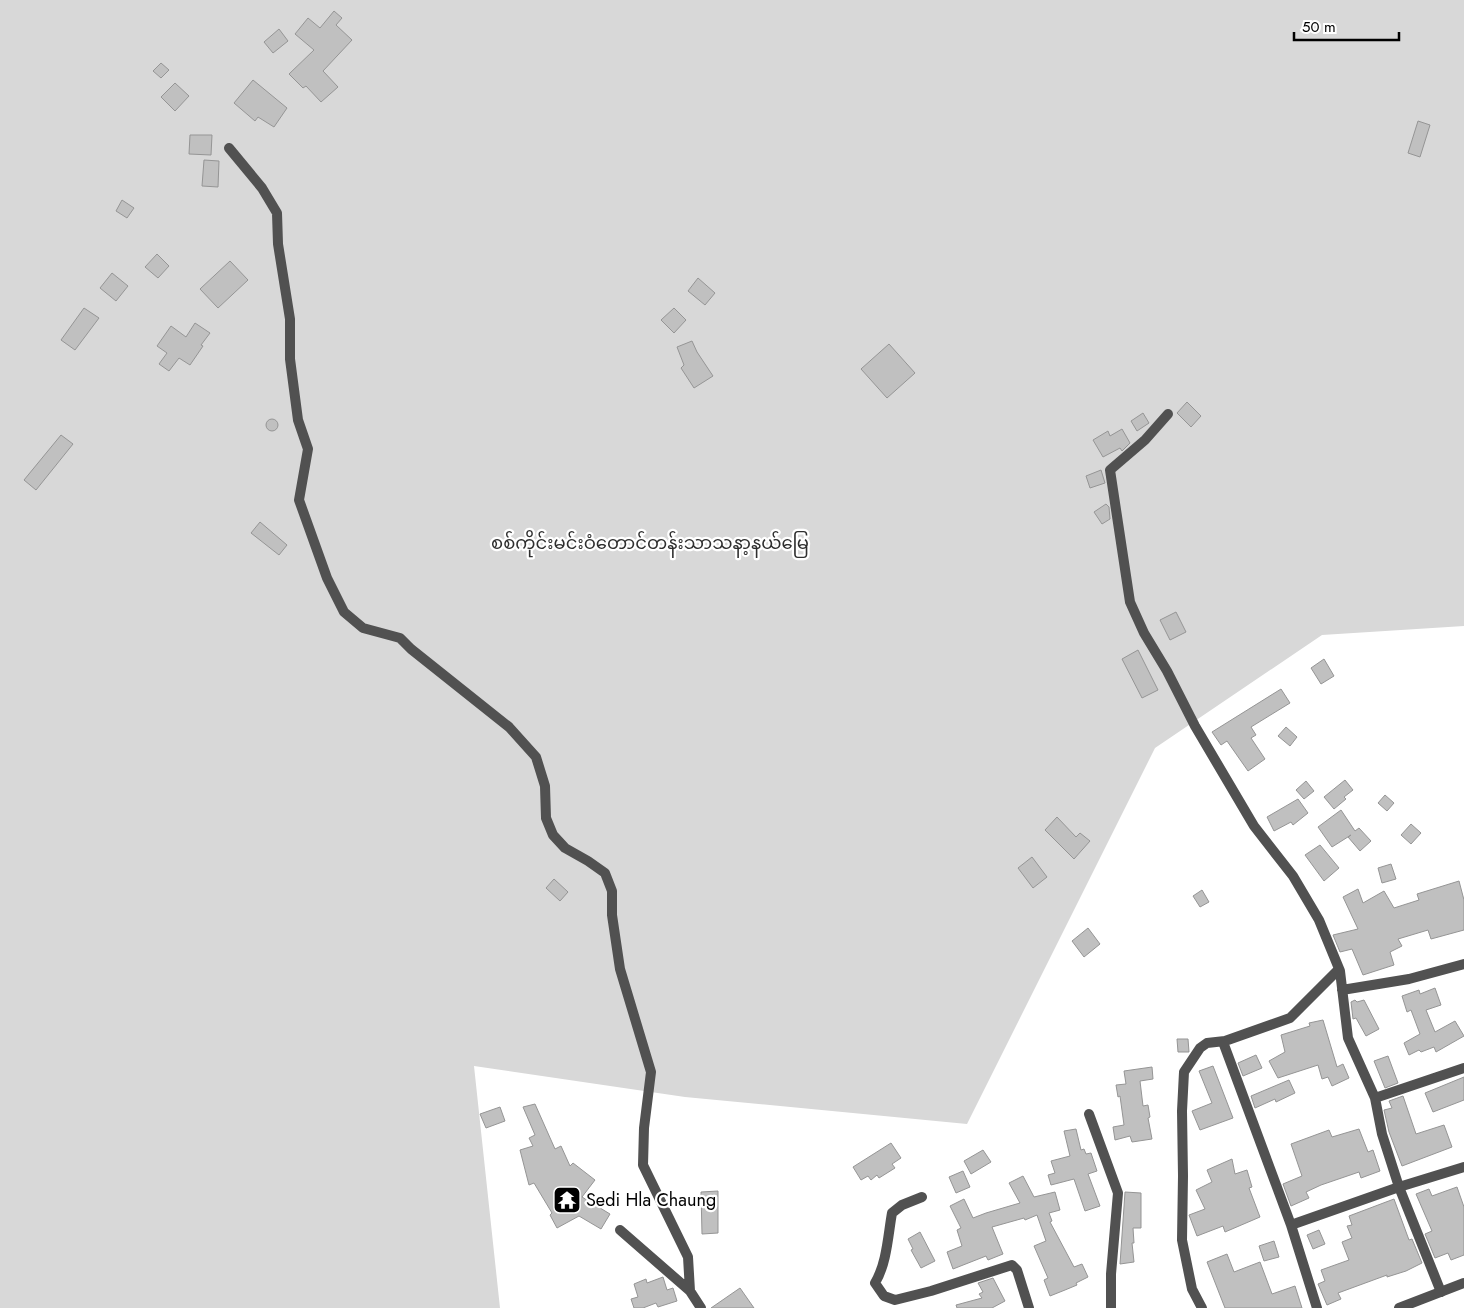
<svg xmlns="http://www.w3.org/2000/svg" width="1464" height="1308" font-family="Jost,'Noto Sans Myanmar',sans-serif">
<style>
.green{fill:#d8d8d8}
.building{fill:#c0c0c0;stroke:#959595}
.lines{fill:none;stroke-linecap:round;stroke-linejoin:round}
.minor{stroke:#515151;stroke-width:10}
.tertiary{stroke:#515151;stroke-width:10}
.labels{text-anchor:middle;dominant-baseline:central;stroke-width:4.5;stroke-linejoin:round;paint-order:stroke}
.park-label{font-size:18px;fill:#2f2f2f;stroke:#fff}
.poi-label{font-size:18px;fill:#000;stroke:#fff;text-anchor:start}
</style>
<rect width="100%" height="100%" fill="#fff"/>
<!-- green -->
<path class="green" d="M0,0h1464v626l-142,9 -167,113 -188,376 -282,-27 -211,-31 26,242h-500z"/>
<!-- building -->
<path class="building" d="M334,11l8,7 -6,7 16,15 -29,31 15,16 -17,15 -15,-16 -3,2 -14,-14 25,-24 -19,-16 13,-16 12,10z
M279,29l9,12 -15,12 -9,-11z
M161,63l8,7 -8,8 -8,-7z
M253,80l34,28 -13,19 -16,-10 -3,4 -21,-18z
M175,83l14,13 -14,15 -14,-14z
M1418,121l12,4 -10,32 -12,-4z
M190,135h22l-1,20 -22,-1z
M204,160l15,1 -1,26 -16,-1z
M122,200l12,8 -7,10 -11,-7z
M157,254l12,12 -11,12 -13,-11z
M230,261l18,19 -30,28 -18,-19z
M112,273l16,13 -12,15 -16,-13z
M698,278l17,15 -10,12 -17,-14z
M84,308l15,10 -24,32 -14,-10z
M674,308l12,12 -12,13 -13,-13z
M195,323l15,10 -9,12 2,1 -13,19 -11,-7 -10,13 -10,-7 8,-11 -10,-7 14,-20 15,11z
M692,341l5,11 16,24 -19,12 -13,-20 3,-3 -7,-18z
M889,344l26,29 -28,25 -26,-29z
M1187,402l14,14 -10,11 -14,-14z
M1143,413l6,10 -12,8 -6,-10z
M266 425a6 6 0 1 1 12 0a6 6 0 1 1-12 0Z
M1122,429l8,14 -8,8 -2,-3 -17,9 -10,-17 15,-9 2,5z
M61,435l12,9 -37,46 -12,-10z
M1101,470l4,13 -15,5 -4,-12z
M1106,504l3,3 1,12 -8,5 -8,-12z
M260,522l27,23 -8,10 -28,-22z
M1176,612l10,20 -16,8 -10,-20z
M1138,650l20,40 -16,8 -20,-39z
M1324,659l10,17 -13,8 -10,-16z
M1281,689l9,14 -39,24 5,8 -5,3 14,21 -17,12 -21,-30 -6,4 -9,-13z
M1286,727l11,10 -7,9 -12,-10z
M1345,780l8,10 -9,7 2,2 -12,10 -10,-12z
M1306,781l8,10 -10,8 -8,-9z
M1385,795l9,8 -7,8 -9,-8z
M1298,799l10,14 -15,12 -2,-3 -17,9 -7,-14z
M1341,810l14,21 4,-3 12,13 -11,10 -12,-14 3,-2 -19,12 -14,-20z
M1057,817l19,20 4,-4 10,8 -16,18 -29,-29z
M1411,824l10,9 -10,11 -10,-9z
M1320,845l19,23 -15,13 -19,-26z
M1032,857l15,20 -14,11 -15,-20z
M1391,864l5,15 -14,4 -4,-15z
M554,879l14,13 -8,9 -14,-13z
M1459,881l5,19v30l-33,9 -3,-9 -30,9 4,7 -12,6 4,13 -31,10 -11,-26 -12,3 -7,-17 25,-6 -15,-32 15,-8 5,14 21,-12 10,17 25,-8 -2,-6z
M1202,890l7,12 -9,5 -7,-11z
M1088,928l12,16 -16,13 -12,-16z
M1435,988l6,17 -15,5 9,22 20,-11 9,15 -28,16 -2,-5 -13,5 -2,-2 -10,5 -5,-12 16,-9 -9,-24 -4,2 -5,-16 17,-6 1,4z
M1355,1000l2,2 7,-2 15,29 -13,7 -10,-18 -3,1 -2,-17z
M1323,1020l14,47 6,-3 6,14 -17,8 -4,-9 -6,2 -4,-14 -40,13 -9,-17 16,-9 -4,-17 29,-9 -1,-3z
M1177,1039h11l1,13h-11z
M1256,1055l6,13 -19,8 -5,-13z
M1388,1056l10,27 -13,5 -11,-27z
M1213,1066l20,52 -33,12 -8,-19 20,-8 -13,-32z
M1152,1067l1,12 -13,2 3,25 5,-1 2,12 -2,1 4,21 -20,3 -2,-6 -15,4 -2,-13 11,-2 -4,-29 -2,1 -2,-12 10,-1 -2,-13z
M1464,1077v23l-31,12 -8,-19z
M1289,1080l6,13 -19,9 -1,-3 -20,9 -4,-12z
M1403,1096l13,38 28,-9 8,22 -50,19 -13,-34 -5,-22 8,-2 -3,-7z
M535,1104l20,45 6,-3 9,20 3,-3 22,17 -13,17 28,17 -9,15 -22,-13 -22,12 -7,-13 2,-2 -18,-30 -5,2 -9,-35 13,-4 -4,-8 6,-3 -12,-28z
M500,1107l5,14 -19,7 -6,-14z
M1076,1129l5,21 3,-1 2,5 5,-1 6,18 -9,3 12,32 -15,5 -11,-32 -23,6 -3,-10 7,-2 -4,-12 19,-5 -6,-25z
M1359,1129l9,23 5,-2 7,21 -19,7 -2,-6 -38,13 -15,7 3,6 -18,8 -8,-22 19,-8 -11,-32 38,-14 3,7z
M891,1143l10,15 -9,6 3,4 -16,10 -2,-3 -6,5 -3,-4 -7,4 -8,-13z
M983,1150l8,12 -20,12 -7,-13z
M1232,1159l3,15 12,-4 5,17 -3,1 11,29 -35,15 -2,-6 -26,10 -8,-21 16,-6 -9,-19 16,-8 -5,-12z
M963,1171l7,16 -14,6 -7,-16z
M1023,1176l11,21 21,-5 5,18 -11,3 3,8 -2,1 24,45 8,-3 6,13 -12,6 1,2 -12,5 -15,6 -6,-16 4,-2 -14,-32 12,-5 -9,-26 -12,5 -1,-2 -32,9 11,27 -15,6 -2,-4 -33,13 -6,-17 15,-6 -5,-16 4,-2 -11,-22 14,-7 9,19 13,-5 34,-10 -11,-20z
M1457,1187l7,20v48l-13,5 -3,-7 -13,5 -10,-24 7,-3 -16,-37 13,-5 3,7z
M718,1191v42l-16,1 -1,-42z
M1125,1192l16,1v35h-8l1,15h-2l2,19 -14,2z
M1394,1199l15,41 3,-1 10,24 -16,8 -19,6v-2l-49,18 3,6 -14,6 -9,-21 7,-3 -4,-11 28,-10 -7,-18 10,-4 -5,-12 5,-1 -3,-9z
M1319,1230l6,14 -12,5 -6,-14z
M920,1232l15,29 -14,7 -10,-18 2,-1 -5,-10z
M1274,1241l5,16 -15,4 -5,-15z
M1227,1254l7,18 26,-10 12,32 23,-8 7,22h-77l-18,-46z
M663,1277l4,13 6,-2 4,13 -19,6 -2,-4 -13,5h-9l-3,-9 7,-2 -4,-13 12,-5 1,4z
M993,1278l12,23 -13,7h-35l-1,-3 26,-7 -3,-4 4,-2 -5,-9z
M740,1288l14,20h-43z"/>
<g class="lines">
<!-- minor -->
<path class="minor" d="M229,148l33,40 15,25 1,31 12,75v40l8,61 10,29 -9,51 28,78 17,34 19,16 37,10 11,11 98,78 27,30 9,29 1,32 7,17 12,13 23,13 17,12 7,18v24l8,54 31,103 -7,56 -1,37 45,92 2,34 11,17
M1168,414l-23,26 -35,30 20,132 14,31 23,38 28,55 59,100 39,50 26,44 21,51 8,67 27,60 7,36 17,53 42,105
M1342,990l67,-11 55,-15
M1223,1042l68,183 26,83
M1375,1098l89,-30
M1089,1114l29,79 -7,81v34
M922,1197l-20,8 -10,8c-4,22 -5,50 -17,70l9,13 11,4 36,-9 81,-26 5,5 12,38
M1291,1225l108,-38 65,-20
M620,1230l70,61
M1202,1308l-10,-19 -10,-49 1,-64 -1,-65 2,-39 16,-24 7,-5 18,-2 65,-23 49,-49"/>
<!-- tertiary -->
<path class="tertiary" d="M1399,1308l65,-25"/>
</g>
<!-- icons -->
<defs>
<symbol id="temple-square" viewBox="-11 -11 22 22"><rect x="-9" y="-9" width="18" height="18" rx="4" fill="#000" stroke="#fff"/><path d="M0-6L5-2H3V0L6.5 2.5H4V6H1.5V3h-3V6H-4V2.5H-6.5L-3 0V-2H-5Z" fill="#fff"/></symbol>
</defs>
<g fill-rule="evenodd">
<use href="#temple-square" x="551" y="1184" width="32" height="32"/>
</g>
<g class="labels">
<!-- park labels -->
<g class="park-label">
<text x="650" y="543">စစ်ကိုင်းမင်းဝံတောင်တန်းသာသနာ့နယ်မြေ</text>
</g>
<!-- poi labels -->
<g class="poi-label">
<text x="586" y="1200">Sedi Hla Chaung</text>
</g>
</g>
<!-- scale -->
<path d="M1294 32v8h105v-8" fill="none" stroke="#000000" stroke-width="2.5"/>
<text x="1302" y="32" font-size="15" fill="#000000" stroke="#ffffff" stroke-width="4" paint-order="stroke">50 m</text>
</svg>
